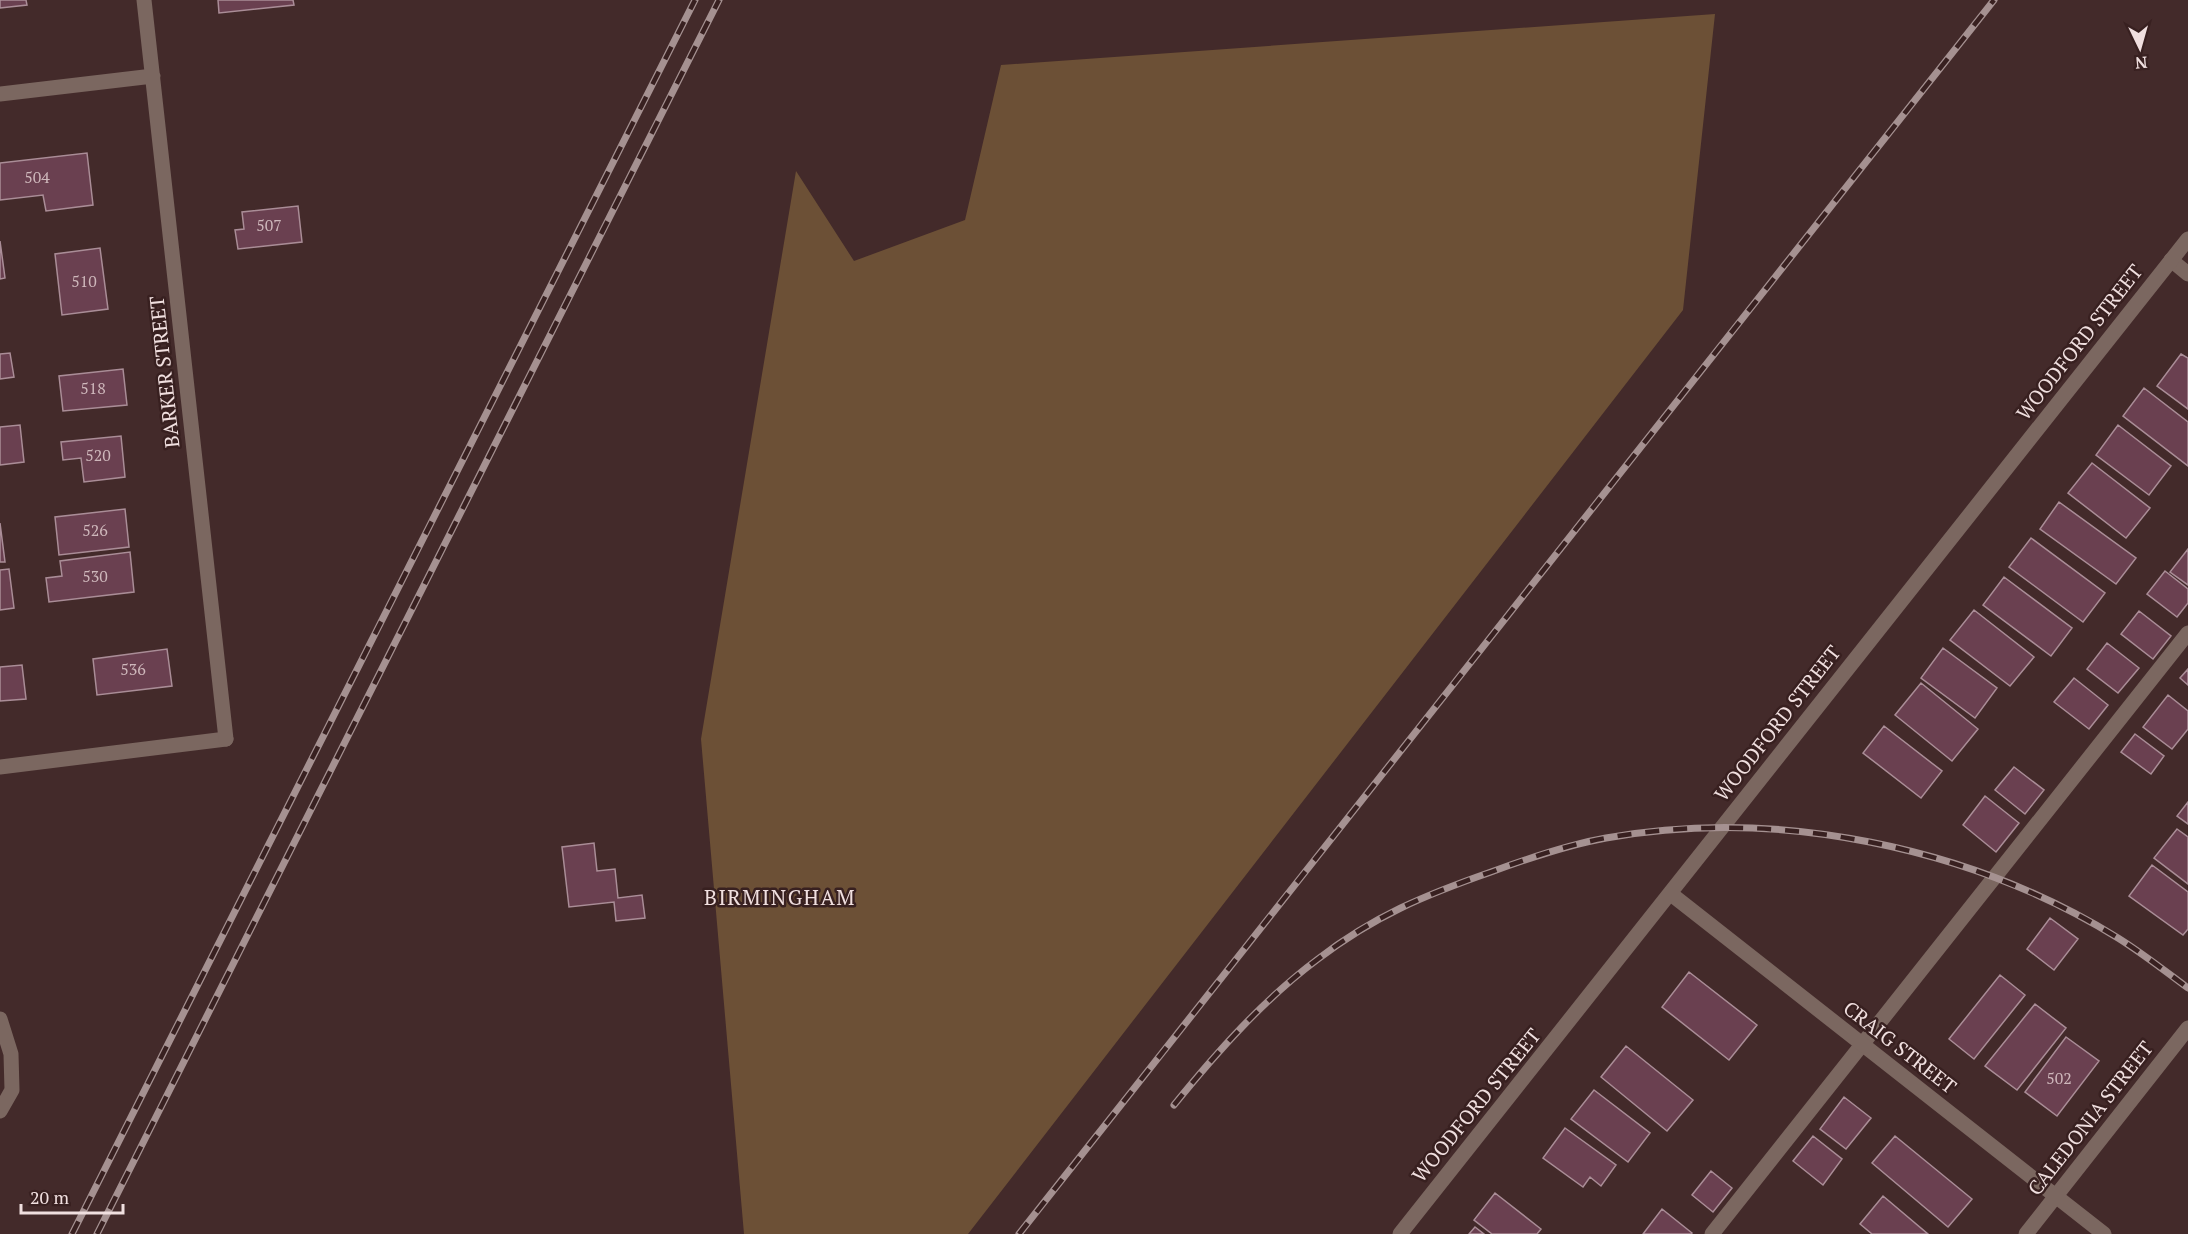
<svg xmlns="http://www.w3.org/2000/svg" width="2188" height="1234" font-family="'PT Serif',serif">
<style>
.green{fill:#6c5036}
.building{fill:#6a4050;stroke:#aa8d97;stroke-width:1.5}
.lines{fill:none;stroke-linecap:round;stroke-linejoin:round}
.lane{stroke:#7b6760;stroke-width:15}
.street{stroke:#7b6760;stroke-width:15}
.rail-casing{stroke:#a59191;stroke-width:7}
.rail{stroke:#382020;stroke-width:4.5;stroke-dasharray:14;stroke-linecap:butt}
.labels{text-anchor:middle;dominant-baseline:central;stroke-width:5;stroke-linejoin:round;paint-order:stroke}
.number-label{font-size:16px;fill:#ceb7bb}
.street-label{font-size:20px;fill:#f0dfdf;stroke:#382020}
.neighbourhood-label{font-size:21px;letter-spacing:1.5px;fill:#f0dfdf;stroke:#382020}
</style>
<rect width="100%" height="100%" fill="#432a2a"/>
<!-- green -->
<path class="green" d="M1715,14l-32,296 -715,924h-224l-43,-495 95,-568 58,90 111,-41 36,-155z"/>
<!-- building -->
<path class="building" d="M0,0h26l1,5 -27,3z
M218,0h75l1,5 -75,8z
M87,153l6,52 -47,6 -3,-16 -43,5v-37z
M298,206l4,36 -64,7 -3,-19 9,-1 -2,-17z
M0,241l5,37 -5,1z
M100,248l8,61 -46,6 -7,-61z
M10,353l4,24 -14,2v-25z
M2181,354l7,4v51l-31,-23z
M123,369l4,36 -64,6 -4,-35z
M2144,388l44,34v44l-65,-50z
M20,425l4,37 -24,3v-38z
M2118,425l53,41 -22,29 -53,-40z
M121,436l4,41 -41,5 -3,-24 -18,2 -2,-18z
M2092,463l58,45 -24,30 -58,-45z
M2059,502l77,56 -20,26 -76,-55z
M125,509l4,38 -70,8 -4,-38z
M0,523l5,39h-5z
M2031,538l74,55 -22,29 -74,-55z
M2188,549v36l-18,-13z
M130,552l4,40 -85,10 -3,-24 16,-2 -2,-15z
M9,569l5,39 -14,2v-40z
M2165,571l23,18v14l-11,14 -30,-23z
M2004,577l68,51 -21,28 -68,-51z
M1974,610l60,47 -24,29 -60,-46z
M2139,611l32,25 -18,23 -32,-25z
M2107,643l32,25 -21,25 -31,-24z
M1943,648l54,40 -22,30 -54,-40z
M167,649l5,37 -75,9 -4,-36z
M22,665l4,34 -26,2v-34z
M2188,669v16l-8,-7z
M2074,678l34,27 -19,24 -35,-27z
M1921,683l57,46 -26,32 -57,-46z
M2168,695l20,16v18l-16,20 -29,-22z
M1884,726l58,45 -21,27 -58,-45z
M2135,734l29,22 -13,18 -30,-22z
M2014,767l30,23 -19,24 -30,-24z
M1985,796l34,27 -23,29 -33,-27z
M2188,802v22l-11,-8z
M2177,829l11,8v47l-34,-26z
M594,843l3,28 18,-2 3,29 24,-3 3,23 -29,3 -2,-19 -45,5 -7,-60z
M2152,865l36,27v37l-5,6 -54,-39z
M2050,918l28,21 -24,31 -27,-21z
M1689,972l68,53 -28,35 -67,-53z
M2000,975l25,20 -51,64 -25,-20z
M2035,1004l31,24 -49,62 -32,-24z
M2066,1037l33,24 -42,55 -32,-24z
M1626,1046l67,54 -26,31 -66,-54z
M1594,1090l56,43 -22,29 -57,-43z
M1844,1097l27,21 -25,31 -26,-20z
M1565,1128l51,37 -15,21 -11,-9 -7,10 -40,-29z
M1813,1136l29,23 -19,26 -30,-24z
M1895,1136l77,63 -24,28 -76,-64z
M1711,1171l21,17 -19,24 -21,-17z
M1495,1193l46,36 -4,5h-45l-18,-14z
M1883,1196l45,38h-56l-12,-10z
M1662,1209l30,24 -1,1h-48z
M1475,1227l9,7h-15z"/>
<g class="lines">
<!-- lane -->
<path class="lane" d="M2171,260l17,14
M0,767l226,-28
M0,1019l11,35 1,36 -12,21
M1712,1234l476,-601"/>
<!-- street -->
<path class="street" d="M144,0l82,739
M0,94l153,-18
M1671,894l433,340
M1400,1234l788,-995
M2026,1234l162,-206"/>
<defs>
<path id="rail" d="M1174,1105c43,-53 89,-105 144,-146 56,-43 107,-64 173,-87 38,-14 76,-27 115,-34 171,-31 365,9 512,100 24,15 47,33 70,50
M72,1234l623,-1234
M97,1234l622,-1234
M1019,1234l975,-1234"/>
</defs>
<!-- rail casing -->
<use href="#rail" class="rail-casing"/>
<!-- rail -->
<use href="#rail" class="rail"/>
</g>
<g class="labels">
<!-- number labels -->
<g class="number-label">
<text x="37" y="177">504</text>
<text x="269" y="225">507</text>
<text x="84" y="281">510</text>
<text x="93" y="388">518</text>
<text x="98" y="455">520</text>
<text x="95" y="530">526</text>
<text x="95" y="576">530</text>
<text x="133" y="669">536</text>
<text x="2059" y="1078">502</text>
</g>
<!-- street labels -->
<g class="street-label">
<text transform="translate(2079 342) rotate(-52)">WOODFORD STREET</text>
<text transform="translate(164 372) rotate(-96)">BARKER STREET</text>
<text transform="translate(1777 723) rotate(-52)">WOODFORD STREET</text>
<text transform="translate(1900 1047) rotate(38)">CRAIG STREET</text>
<text transform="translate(1476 1105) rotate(-51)">WOODFORD STREET</text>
<text transform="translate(2090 1118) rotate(-52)">CALEDONIA STREET</text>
</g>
<!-- neighbourhood labels -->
<g class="neighbourhood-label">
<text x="780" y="897">BIRMINGHAM</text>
</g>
</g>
<!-- north arrow -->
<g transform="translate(2140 48) rotate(175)" stroke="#382020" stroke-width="4.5" paint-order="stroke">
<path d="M0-4.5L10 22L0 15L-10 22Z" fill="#f0dfdf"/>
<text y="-9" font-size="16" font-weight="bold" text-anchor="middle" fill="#f0dfdf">N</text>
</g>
<!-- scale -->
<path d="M21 1204v9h102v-9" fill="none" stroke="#f0dfdf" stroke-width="3"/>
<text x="30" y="1204" font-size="18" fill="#f0dfdf" stroke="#382020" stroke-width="4.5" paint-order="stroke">20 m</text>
</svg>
